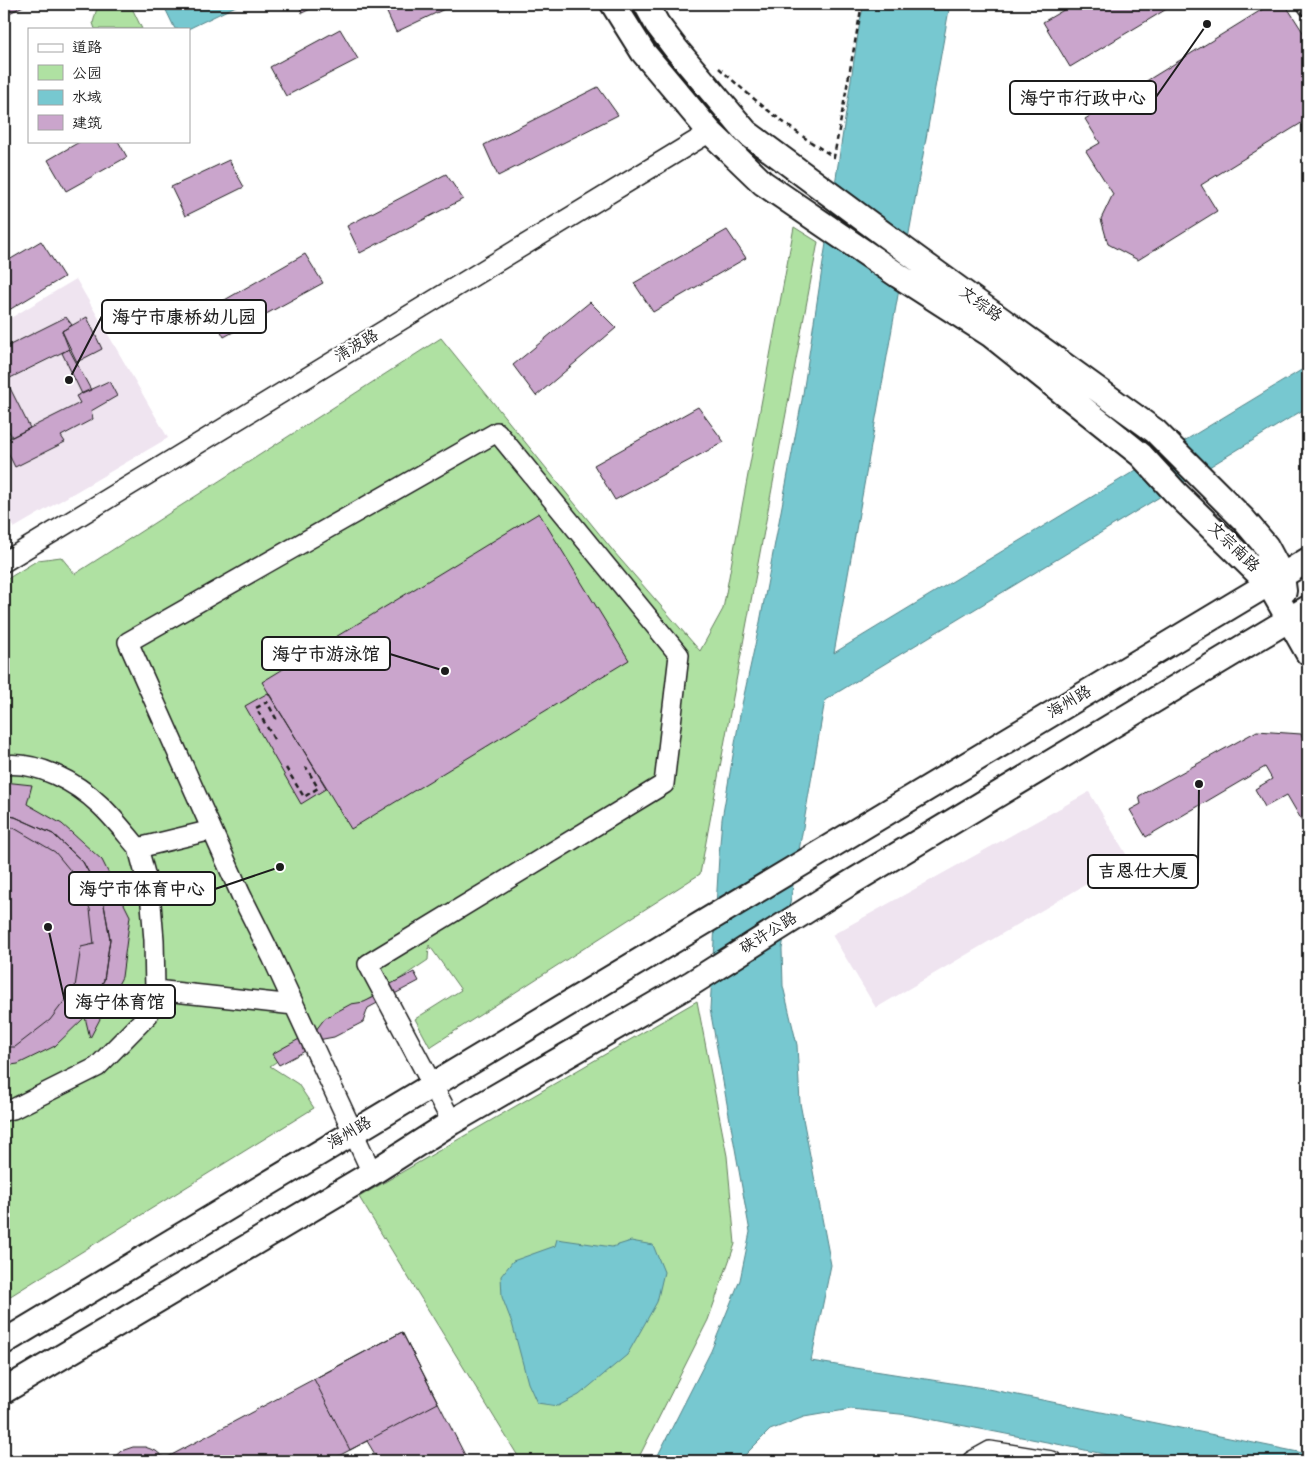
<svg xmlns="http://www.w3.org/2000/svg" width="1312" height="1465" font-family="Dekko,'LXGW WenKai TC',sans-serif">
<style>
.built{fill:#efe4f0}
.green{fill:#afe1a2;stroke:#667e5f}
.water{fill:#77c8d0;stroke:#538388}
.building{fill:#caa5cc;stroke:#1c1c1c}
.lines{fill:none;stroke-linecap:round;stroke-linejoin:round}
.minor-casing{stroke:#1c1c1c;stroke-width:22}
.major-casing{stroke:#1c1c1c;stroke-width:28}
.path{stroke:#1c1c1c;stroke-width:2.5;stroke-dasharray:5 4;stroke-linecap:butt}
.minor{stroke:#fff;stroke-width:19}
.major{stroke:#fff;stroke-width:24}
.labels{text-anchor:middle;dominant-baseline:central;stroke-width:4.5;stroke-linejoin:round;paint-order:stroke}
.street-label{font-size:16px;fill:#1c1c1c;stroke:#fff}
.leader{fill:none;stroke:#1c1c1c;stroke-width:2}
.callout-dot{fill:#1c1c1c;stroke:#fff;stroke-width:2}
.callout{fill:#fff;stroke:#1c1c1c;stroke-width:2}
.callout-label{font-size:18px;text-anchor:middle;font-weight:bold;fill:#1c1c1c}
</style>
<rect width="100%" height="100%" fill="#fff"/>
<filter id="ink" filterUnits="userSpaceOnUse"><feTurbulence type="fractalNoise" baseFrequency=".02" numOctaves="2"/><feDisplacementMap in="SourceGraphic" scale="10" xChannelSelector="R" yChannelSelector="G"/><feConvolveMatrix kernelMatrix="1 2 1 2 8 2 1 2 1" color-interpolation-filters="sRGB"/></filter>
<g filter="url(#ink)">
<!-- built -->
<path class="built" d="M76,279l92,159 -154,90 -10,-20v-186z
M1089,792l40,67 -253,149 -44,-73z"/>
<!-- green -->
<path class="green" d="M98,4h32l12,25h-47l-2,-6z
M794,227l24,15 -118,632 -270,173 -15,-28 46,-29 -32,-45 -1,15 -158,106 28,18 16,24 -310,192v-719l34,-21 23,-3 14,17 366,-236 173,214 86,99 23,-42z
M697,1001l30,155 8,88 -27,76 -71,141h-116l-162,-264z"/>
<!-- water -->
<path class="water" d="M163,4h77l-52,25h-13z
M864,4h86l-116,649 474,-287v41l-483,293 -43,249 1,37 14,59 3,58 31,162 -20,96 172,27 325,66v7h-173l-73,-16 -153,-30 -58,-6 -47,8 -34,13 -31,31h-84l56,-110 29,-71 10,-48 -40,-223 9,-153 3,-37 19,-110 19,-87 42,-222 58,-379z
M557,1239l55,8 19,-6 22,4 11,27 -7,30 -30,53 -48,40 -21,11 -21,-3 -9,-20 -16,-60 -10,-26 -1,-21 12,-15 42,-15z"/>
<!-- building -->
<path class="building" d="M4,4h23l-23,12z
M299,4h22l-19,9z
M383,4h72l-59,28z
M1074,4h101l-105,63 -27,-45z
M1271,4h14l23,36v79l-107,66 16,26 -79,49 -30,-16 -7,-25 12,-25 -27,-43 14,-8 -15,-24z
M340,29l18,30 -72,37 -16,-29z
M598,87l20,28 -120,61 -14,-31z
M81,141h37l9,16 -61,34 -18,-31z
M229,160l15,27 -59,29 -14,-29z
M446,174l17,25 -103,54 -13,-27z
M727,230l19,28 -93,54 -19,-29z
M41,241l23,36 -60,36v-50z
M305,254l18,29 -99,54 -15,-28z
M590,302l26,26 -80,68 -23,-31z
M66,317l6,8 -10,6 7,18 -65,32v-33z
M87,317l15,32 -25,13 -15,-31z
M69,349l22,41 -9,4 -20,-41z
M6,380l24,48 -18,9 -8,-15v-41z
M109,381l8,15 -26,15 2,8 -32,17 4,6 -50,25 -11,-22v-4l76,-38 -4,-7z
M698,407l26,35 -109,58 -21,-35z
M539,513l90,147 -278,169 -89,-147z
M268,693l59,95 -26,16 -56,-98z
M1257,731l44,3 7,13v84l-21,-36 -22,12 -10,-18 17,-10 -7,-12 -119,70 -16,-27 11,-6 -2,-8z
M4,782l28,3 -5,19 35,20 40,36 28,56 -8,61 -32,61 -5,-21 19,-37 6,-41 -7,-40 -20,-37 -30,-28 -38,-17 -11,-2z
M4,815l11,2 38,17 30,28 20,37 7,40 -6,41 -19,37 -30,29 -37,18 -14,2z
M4,828h10l41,24 19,23 16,34 4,35 -13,3 -6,40 -25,33 -35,27h-11z
M414,972l5,9 -51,27 -5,14 -29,15 -16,3 -11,10 -28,15 -7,-11 29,-16 12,-4 12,-16 26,-14 13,-2 25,-12 -2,-4z
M402,1332l66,129h-89l-12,-20 -38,20h-162l-1,-3z
M402,1332l36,71 -88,47 -36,-71z
M133,1447h12l11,4 12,10h-58l11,-10z"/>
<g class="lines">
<defs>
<path id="minor" d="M1307,4l1,2
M4,562l706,-430
M4,765c33,-4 72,17 96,40 14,13 26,29 38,43l74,-18
M138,848l12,44 4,48 1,50
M4,1111l9,-2 84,-42 51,-52 7,-25 139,15
M372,1173l-100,-216 -31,-62 -113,-253 369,-210 182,223 -15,129 -296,180 84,158
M972,1461l18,-10 62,10"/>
<path id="major" d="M613,4l30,48 67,80 53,51 136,93 92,59 150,120 34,37 94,92 39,69
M646,4l11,20 19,25 70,83 170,126 239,173 89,89 22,26 16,30 2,15
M4,1342l1304,-782
M4,1391l368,-218 80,-51 240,-139 155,-98 461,-277"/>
</defs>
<!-- minor casing -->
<use href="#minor" class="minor-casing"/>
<!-- major casing -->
<use href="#major" class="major-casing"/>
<!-- path -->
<path class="path" d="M719,68c37,34 73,63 115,89l28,-153
M274,739l-18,-31 11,-6 11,20
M286,768l18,29 14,-9 -12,-21"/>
<!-- minor -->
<use href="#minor" class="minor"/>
<!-- major -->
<use href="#major" class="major"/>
</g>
</g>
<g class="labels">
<!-- street labels -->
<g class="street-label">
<text transform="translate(980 305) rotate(36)">文综路</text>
<text transform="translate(357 347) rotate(-31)">清波路</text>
<text transform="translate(1233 548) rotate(44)">文宗南路</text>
<text transform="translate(1070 703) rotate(-31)">海州路</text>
<text transform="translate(769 934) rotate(-32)">硖许公路</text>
<text transform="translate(350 1134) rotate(-31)">海州路</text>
</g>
</g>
<!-- callouts -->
<path class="leader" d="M1207 24L1156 97M69 380L102 316M445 671L390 654M1199 784L1198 871M280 867L215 889M48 927L65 1002"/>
<g class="callout-dot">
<circle cx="1207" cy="24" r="5"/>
<circle cx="69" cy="380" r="5"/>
<circle cx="445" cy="671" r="5"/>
<circle cx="1199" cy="784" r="5"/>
<circle cx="280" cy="867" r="5"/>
<circle cx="48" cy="927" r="5"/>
</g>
<g class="callout">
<rect x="1010" y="81" width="146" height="33" rx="5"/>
<rect x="102" y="300" width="164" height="33" rx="5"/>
<rect x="262" y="637" width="128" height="33" rx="5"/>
<rect x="1088" y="855" width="110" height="33" rx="5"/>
<rect x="69" y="872" width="146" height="33" rx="5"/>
<rect x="65" y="985" width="110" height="33" rx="5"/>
</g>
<g class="callout-label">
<text x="1083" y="104">海宁市行政中心</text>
<text x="184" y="323">海宁市康桥幼儿园</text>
<text x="326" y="660">海宁市游泳馆</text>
<text x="1143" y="877">吉恩仕大厦</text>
<text x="142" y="895">海宁市体育中心</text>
<text x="120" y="1008">海宁体育馆</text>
</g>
<!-- margin -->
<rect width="1312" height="1465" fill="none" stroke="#fff" stroke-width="20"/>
<rect x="10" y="10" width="1292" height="1445" fill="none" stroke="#1c1c1c" stroke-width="2" filter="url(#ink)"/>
<!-- legend -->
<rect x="28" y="28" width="162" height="115" fill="#ffffff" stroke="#a4a4a4"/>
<rect x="38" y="44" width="25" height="8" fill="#ffffff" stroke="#a4a4a4"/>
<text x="72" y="52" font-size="15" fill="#1c1c1c">道路</text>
<rect x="38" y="65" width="25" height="15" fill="#afe1a2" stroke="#a4a4a4"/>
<text x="72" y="78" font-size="15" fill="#1c1c1c">公园</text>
<rect x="38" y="90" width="25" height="15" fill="#77c8d0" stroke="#a4a4a4"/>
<text x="72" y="102" font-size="15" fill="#1c1c1c">水域</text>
<rect x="38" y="115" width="25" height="15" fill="#caa5cc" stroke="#a4a4a4"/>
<text x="72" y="128" font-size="15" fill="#1c1c1c">建筑</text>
</svg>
